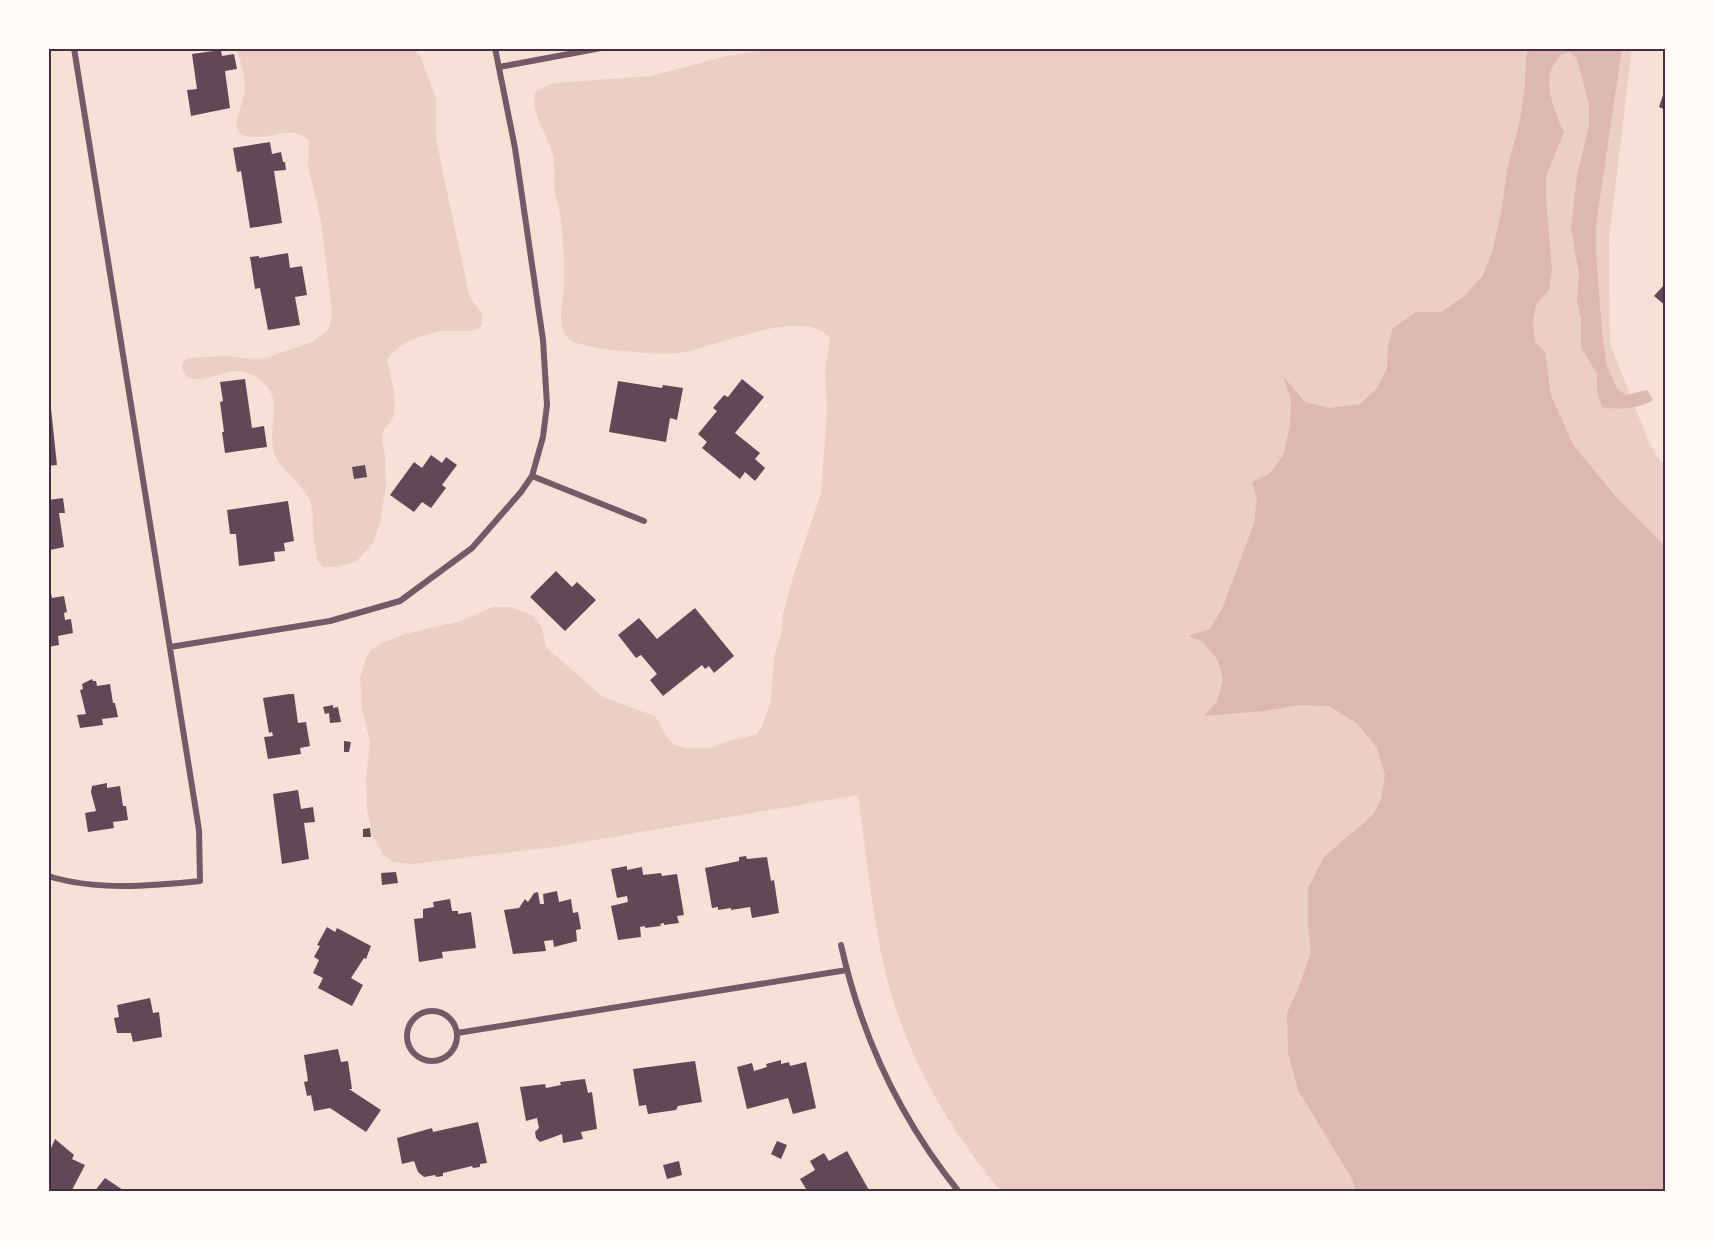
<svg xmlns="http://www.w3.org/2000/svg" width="1714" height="1240" font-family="'Source Sans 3',sans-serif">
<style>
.green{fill:#ebcfc5}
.water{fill:#dcb8b0}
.building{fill:#644757}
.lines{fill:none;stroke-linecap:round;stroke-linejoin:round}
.minor{stroke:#755966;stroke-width:6}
.neatline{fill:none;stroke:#4a2c40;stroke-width:2}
</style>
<rect width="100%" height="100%" fill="#f7e1d7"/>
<!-- green -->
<path class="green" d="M235,48h179l6,8 16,42v41l32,151 2,8 12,15v12l-5,5c-12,2 -24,0 -35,1 -20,4 -43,11 -55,29l7,32 1,15 -2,11 -10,13 -1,10 3,14 1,31 -6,36 -7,21 -17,19 -21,5h-12l-6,-7c-1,-9 -3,-18 -4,-27 -1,-10 1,-21 -3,-32 -8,-20 -32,-30 -37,-52 -5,-23 10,-47 -9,-66 -8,-8 -18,-12 -29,-12 -16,1 -52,22 -53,-7l5,-6 38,-2 32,3 12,-2 43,-15 16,-12 4,-15 -1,-11 -10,-83 -13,-55 1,-25c-13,-15 -33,-5 -49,-4 -37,1 -20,-21 -16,-43 3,-12 -3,-35 -9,-46z
M779,48h853l-23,191 1,105 40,101 16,23v724h-665c-54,-66 -96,-138 -116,-221 -13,-57 -19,-117 -27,-176l-304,52 -141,17 -20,-2 -10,-8 -11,-20 -5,-24 -1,-32 4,-36 -8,-33 -2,-31 7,-23 5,-6 10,-6 23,-9 56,-13 32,-14h17l24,9 8,12 4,19 57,50 52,19 14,24 6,5 11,3h24l18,-7 27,-6 6,-6 10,-28 3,-44 7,-22 2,-21 9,-34 29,-87 6,-83 -2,-40 5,-32c-28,-33 -116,11 -152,15 -17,3 -96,-4 -108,-13 -3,-2 -6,-8 -7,-11 -5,-15 1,-31 1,-46 1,-23 -1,-45 -4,-68 -1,-8 -4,-15 -5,-22 -2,-12 1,-25 -2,-37 -4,-21 -23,-41 -18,-64l15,-8 16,-2 85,-6 75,-20z"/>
<!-- water -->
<path class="water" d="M1529,48h93l-26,177v28l6,79 5,34 10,23 9,6 21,-5 6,10c-12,9 -37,10 -51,7l-5,-16v-17l-16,-27v-28l-4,-19 2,-25 -8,-48 6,-52 12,-50v-20l-6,-24 -6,-22 -7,-7 -8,2c-4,5 -9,11 -11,16 -6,18 5,46 13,62l-18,44v22l6,73 -3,19 -13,15 -3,15 2,23 10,8 6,44 22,50 45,54 48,48v645h-310l-4,-13 -54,-89 -10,-37 -1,-40 12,-26 12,-35 -3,-25v-39l16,-31 49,-42 8,-16 4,-24 -8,-27 -19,-24 -29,-18 -30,-1 -34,6 -61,5 13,-14 6,-23 -5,-19 -15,-18 -15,-6 22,-7 13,-22 31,-84 3,-25 -5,-16 17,-8 14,-18 7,-31 1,-25 -8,-24 22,26 24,6 31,-4 17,-16 10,-19 1,-23 5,-18 23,-16h25l22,-15 19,-20 10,-24 9,-40 6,-43 13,-50 5,-37 1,-26z"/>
<!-- building -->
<path class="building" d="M221,50l1,6 12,-2 3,15 -12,2 5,37 -39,8 -4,-26 10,-1 -5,-35z
M1663,95l3,1v14l-7,-3z
M270,142l2,12 9,-2 2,10h2l1,8 -12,1 8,52 -32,5 -9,-57 -4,1 -4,-24z
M288,253l2,15 12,-2 5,29 -12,2 5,28 -32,5 -8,-42 -5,1 -5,-32 9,-1v2z
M1664,285l2,2v19l-12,-10z
M245,379l7,49 12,-2 3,21 -42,6 -3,-21h2l-4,-30 3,-1 -3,-19z
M742,379l22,18 -29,36 25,20 -5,6 10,9 -10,13 -10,-9 -5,7 -38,-31 5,-6 -9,-8 19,-23 -4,-3 11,-13 4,2z
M618,381l44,7 1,-3 20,3 -6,32 -7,-2 -4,24 -57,-10z
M48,399h2l7,66 -9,1z
M431,455l11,8 4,-6 11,8 -15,20 4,3 -15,20 -9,-6 -8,10 -24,-17 24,-33 8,6z
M365,465l2,12 -13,2 -2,-12z
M63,498l2,15h-6l5,34 -14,3 -2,-6v-44z
M288,501l6,40 -10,2 1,8 -11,1 1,9 -36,5 -3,-32h-6l-3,-24z
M556,571l16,16 5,-5 19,18 -31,31 -35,-34z
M48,593h3l1,5 12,-2 3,16 -3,1 1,7 6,-1 2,14 -15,3 1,9 -11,2z
M695,608l39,48 -20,17 -5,-7 -4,3 -3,-4 -39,31 -13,-16 7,-6 -16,-19 -5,3 -18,-23 21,-17 18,21z
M92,679l1,2h3l1,5 13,-2 3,19h2l3,14 -16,2 1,6 -23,3 -3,-13 9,-1 -6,-24 3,-1 -1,-5z
M289,694h5l4,29 8,-1 4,24 -10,2 1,6 -33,5 -4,-22 9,-1 -1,-4 -3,1 -6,-35z
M333,705v3l5,-1 3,15 -11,1 -1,-10 -4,1 -2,-7z
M344,741l7,1 -2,10h-5z
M107,783v5l13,-2 3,20h3l2,14 -15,2 1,6 -26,4 -3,-19 11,-2 -5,-19 1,-6z
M298,790l3,19 12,-2 2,15 -11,1 5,36 -27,5 -9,-70z
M370,828l1,9h-8v-8z
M746,856l1,3 20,-2 4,24 3,-1 5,33 -27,5 -2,-11 -19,3v-2l-13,2v-3l-6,1 -7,-40 34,-7v-4z
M627,866v4l15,-3 1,8 18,-2 1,3 15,-2 7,41 -7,1 2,7 -15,2v-2l-4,1 1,2 -16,2v-2l-5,1 1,10 -23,3 -7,-34 17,-4 -1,-6 -10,2 -6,-29z
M396,872l2,11 -16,2 -1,-12z
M557,891l2,11 12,-3 2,14 5,-1 3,17 -5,1 1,11 -23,6 -1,-7 -9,1 2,10 -33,3 -9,-44 15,-2 6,-9 3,3 6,-9 4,-1 2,12h4l-1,-10z
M450,899l2,12h6v3l13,-2 5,36 -34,4 1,6 -24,4 -5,-43 9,-1v-9l11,-2 -1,-5z
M327,927l8,5 2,-4 34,18 -5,13 -2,-1 -13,20 12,7 -11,21 -34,-18 5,-10 -10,-5 6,-13 -5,-3 6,-11 -3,-1z
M150,998l3,15 6,-1 3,25 -29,5 -2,-9h-14l-3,-15 5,-1 -2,-12z
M338,1049l3,13 7,-1 4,28h-3l32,21 -15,22 -36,-24 -16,3 -3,-16 -4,1 -3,-14 4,-1 -4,-26z
M781,1060v4l8,-2 1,4 16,-4 10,46 -23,6 -5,-16 -41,11 -10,-42 15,-4 2,8 13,-4 -1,-3z
M695,1061l7,41 -24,4 -2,4 -28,4 -2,-9 -7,1 -6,-37z
M585,1079l3,14 4,-1 5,37 -16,3 2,7 -20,4 -1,-9 -22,8 -4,-4 -1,-6 4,-4 -2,-10 -11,3 -6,-34 25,-3 1,4 15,-3 -1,-3z
M478,1122l9,41 -7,1v3l-7,1 -1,-2 -29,7v3l-7,1 -1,-2 -11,2 -6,-5 -4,-11 -12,3 -5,-26 35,-10 1,4z
M55,1139l19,16 -2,4 13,6 -14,27h-23v-37z
M777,1141l10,4 -6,14 -10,-5z
M847,1151l23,41h-62l-8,-13 15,-9 -5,-9 14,-8 5,8z
M679,1161l3,14 -15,4 -4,-14z
M105,1178l21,14h-32z"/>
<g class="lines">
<!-- minor -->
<path class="minor" d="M499,67l102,-19
M532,476l112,45
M170,647l160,-26 70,-20 72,-53 49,-56 11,-16 11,-39 4,-32 -4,-65 -28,-192 -20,-100
M48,876c48,15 103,10 152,5l-1,-51 -125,-782
M841,945c20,90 60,175 118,247
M407 1036a25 25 0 1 1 50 0a25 25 0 1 1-50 0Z
M457,1033l390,-63"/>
</g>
<!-- border -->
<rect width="1714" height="1240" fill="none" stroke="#fffaf5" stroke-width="99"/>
<rect x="50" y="50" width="1614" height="1140" class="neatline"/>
</svg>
